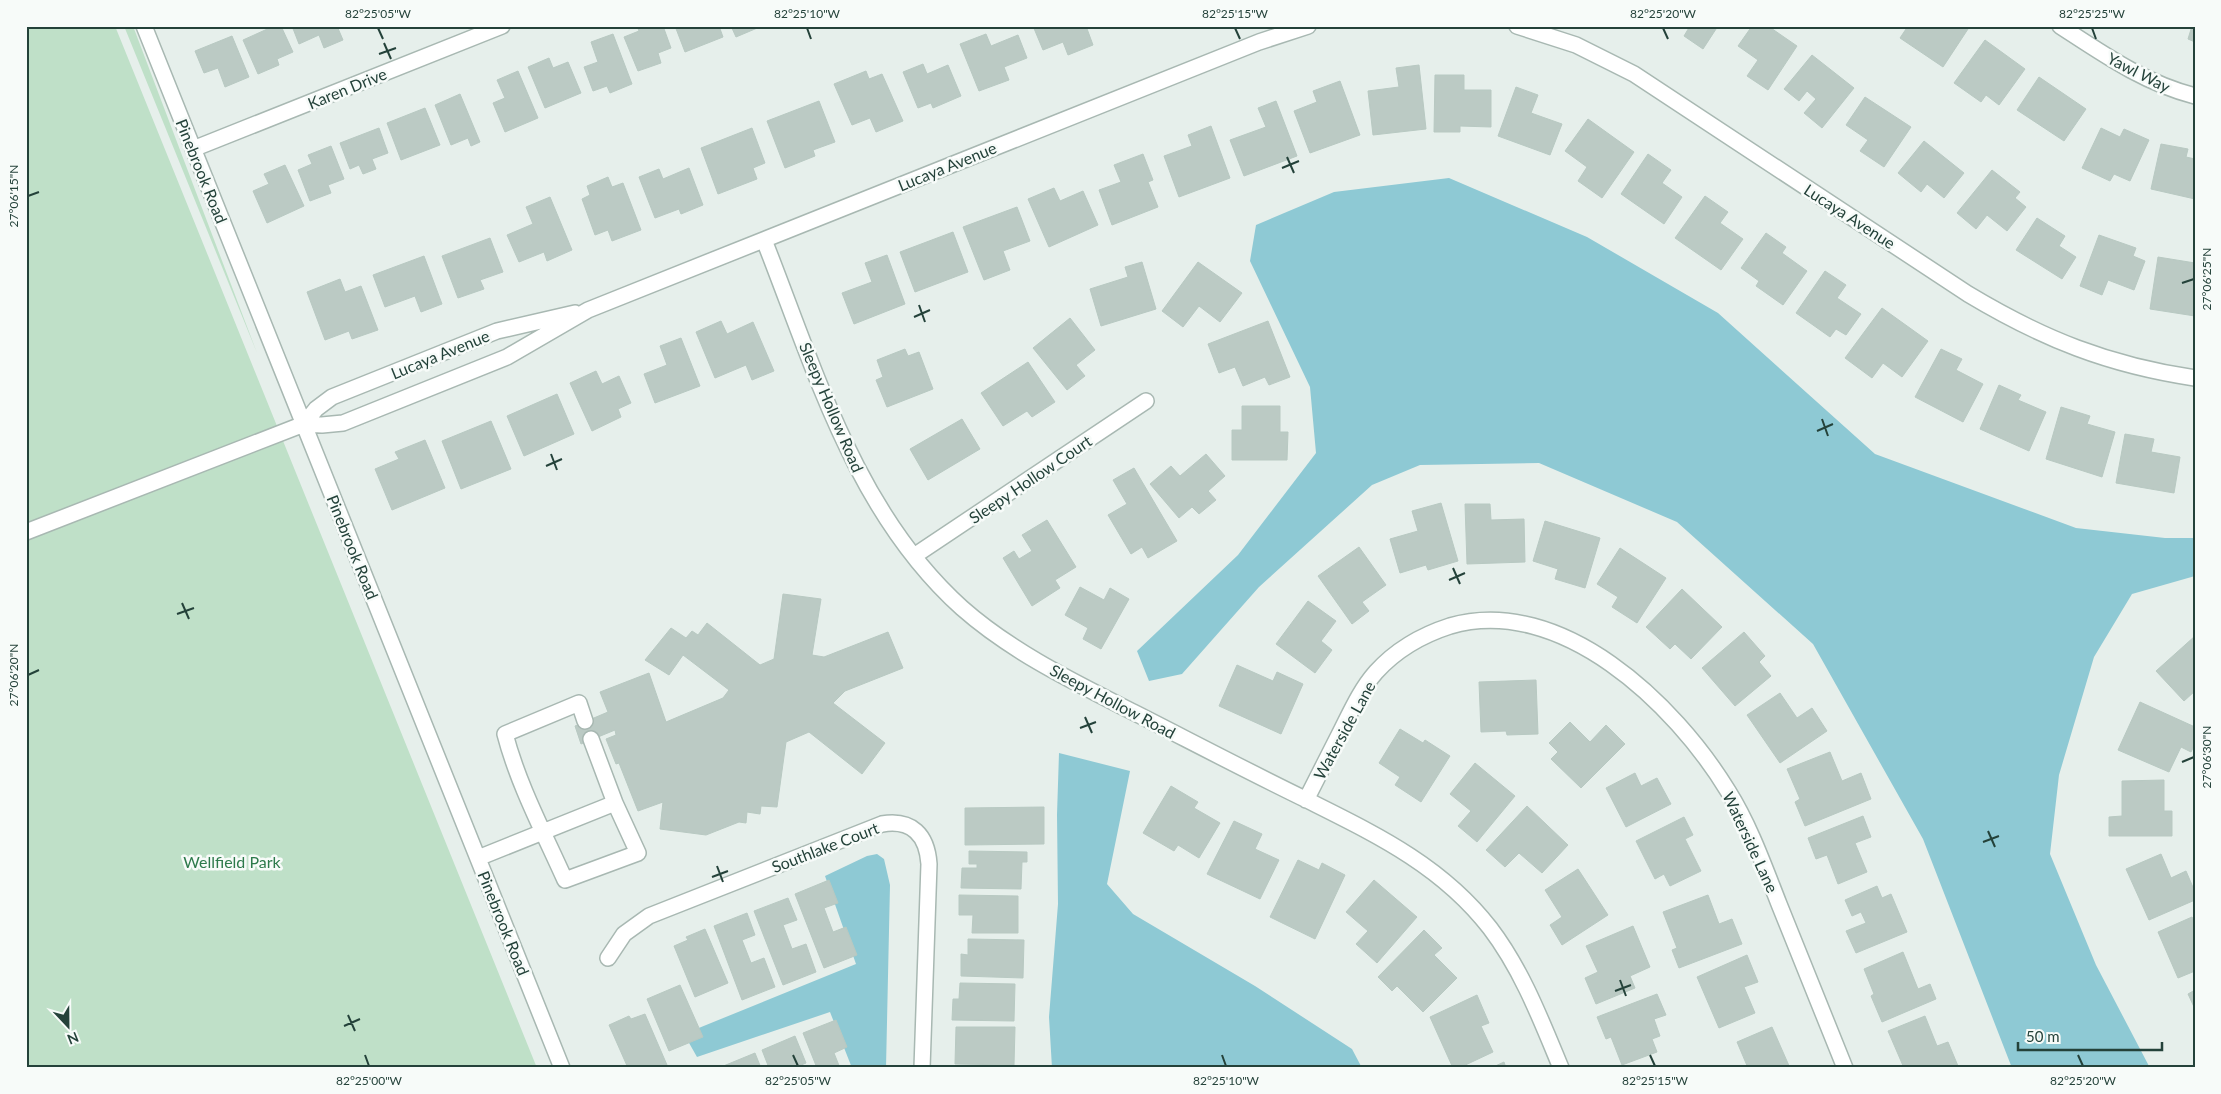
<svg xmlns="http://www.w3.org/2000/svg" width="2221" height="1094" font-family="Lato,sans-serif">
<style>
.green{fill:#bfe0c8}
.water{fill:#8ec9d4}
.building{fill:#bbcac4;stroke:#b8c9c2}
.lines{fill:none;stroke-linecap:round;stroke-linejoin:round}
.minor-casing{stroke:#a8b8b2;stroke-width:18}
.minor{stroke:#fff;stroke-width:15}
.ticks{fill:none;stroke:#24423a;stroke-width:2}
.labels{text-anchor:middle;dominant-baseline:central;stroke-width:5;stroke-linejoin:round;paint-order:stroke}
.street-label{font-size:16px;fill:#24423a;stroke:#f7fbf9}
.park-label{font-size:16px;fill:#2d7a4b;stroke:#f7fbf9}
.neatline{fill:none;stroke:#24423a;stroke-width:2}
.ticks-label{font-size:12px;text-anchor:middle;fill:#24423a}
</style>
<rect width="100%" height="100%" fill="#e6efeb"/>
<!-- green -->
<path class="green" d="M26,26h89l422,1042h-511z
M124,26h9l124,327z"/>
<!-- water -->
<path class="water" d="M1449,178l138,59 131,76 157,141 201,74 89,10h30v38l-63,18 -38,63 -35,118 -9,79 46,111 54,103h-138l-89,-229 -110,-195 -136,-122 -138,-59 -119,2 -48,20 -113,102 -77,87 -33,7 -12,-30 101,-96 78,-102 -6,-66 -60,-126 6,-36 78,-33z
M1059,753l71,18 -23,113 26,30 122,72 97,63 10,19h-310l-3,-51 9,-113 -1,-89z
M877,854l7,5 6,26 -4,183h-34l-22,-56 -133,45 -13,-23 172,-70 -31,-88 42,-20z"/>
<!-- building -->
<path class="building" d="M274,26h7l12,26 -16,7 2,6 -21,9 -15,-34z
M292,26h45l6,14 -19,8 -5,-13 -20,9z
M637,26h26l8,22 -13,5 3,10 -23,8 -14,-34 15,-6z
M675,26h44l4,11 -38,15z
M731,26h31l-26,11z
M1033,26h53l7,19 -25,10 -5,-13 -20,8z
M1690,26h28l-15,23 -19,-13z
M1752,26h16l29,20 -29,44 -21,-14 11,-16 -20,-14z
M1908,26h56l4,3 -25,38 -43,-29z
M2192,26h3v16l-7,-3z
M613,34l19,50 -22,9 -3,-7 -14,5 -9,-24 14,-5 -7,-20z
M986,34l5,12 27,-11 9,23 -23,9 5,13 -30,11 -19,-47z
M232,36l17,41 -24,10 -7,-19 -14,5 -9,-22z
M1985,40l40,29 -26,36 -13,-10 -5,7 -27,-19z
M1812,55l42,33 -32,40 -18,-15 12,-14 -9,-8 -8,10 -15,-12z
M549,58l4,10 15,-6 13,31 -36,15 -17,-41z
M923,64l4,10 21,-9 13,31 -28,12 -2,-5 -13,5 -15,-36z
M1419,65l7,64 -53,6 -5,-44 31,-4 -3,-19z
M518,71l20,47 -33,14 -12,-29 12,-5 -8,-18z
M866,71l3,8 13,-5 21,47 -27,11 -6,-14 -18,7 -18,-41z
M1435,75h29v15h27v37l-31,-1v6h-26z
M2039,77l47,32 -22,32 -47,-31z
M1340,81l20,54 -50,18 -16,-42 23,-9 -4,-11z
M1516,87l22,8 -7,18 31,11 -12,31 -52,-19z
M460,94l20,48 -9,4 -3,-8 -17,7 -16,-40z
M1865,97l46,30 -27,40 -24,-16 8,-11 -22,-15z
M819,101l16,41 -22,8 2,6 -30,12 -18,-47z
M1276,101l21,55 -53,20 -14,-36 36,-13 -8,-19z
M425,108l15,37 -39,15 -14,-37z
M1588,119l46,33 -32,46 -24,-17 9,-14 -22,-16z
M1211,126l19,52 -51,19 -15,-41 28,-10 -4,-11z
M379,128l9,25 -16,6 4,10 -13,5 -4,-9 -9,4 -10,-26z
M752,128l13,35 -12,5 4,11 -39,15 -17,-46z
M2101,128l19,9 4,-8 25,11 -19,41 -16,-7 -4,7 -28,-13z
M1924,141l40,32 -20,25 -17,-14 -6,8 -23,-19z
M2161,144l27,5 -2,8 9,2v40l-44,-10z
M331,146l13,33 -16,6 3,8 -21,8 -12,-31 14,-6 -4,-9z
M1143,154l10,26 -5,2 10,25 -46,18 -13,-35 22,-8 -7,-17z
M1648,154l23,16 -9,13 20,14 -18,27 -43,-30z
M285,165l19,41 -37,17 -14,-32 16,-7 -5,-10z
M689,168l14,37 -22,9 -2,-5 -24,9 -16,-41 20,-8 4,10z
M1992,170l28,22 -5,6 11,9 -19,24 -20,-16 -11,14 -19,-16z
M608,177l4,10 11,-4 18,47 -29,11 -4,-11 -13,5 -13,-36 8,-4 -3,-9z
M1054,188l6,13 23,-10 15,34 -49,22 -21,-48z
M1705,196l23,16 -8,11 23,16 -22,31 -46,-32z
M550,197l22,53 -25,11 -3,-9 -25,10 -12,-27 26,-11 -7,-17z
M1017,207l13,34 -27,10 7,19 -26,10 -21,-53z
M2037,218l28,18 -6,10 17,11 -14,22 -46,-29z
M953,232l15,40 -53,20 -15,-40z
M1766,233l20,14 -4,6 25,18 -24,34 -27,-19 3,-5 -18,-13z
M2099,235l37,13 -3,8 12,5 -11,29 -26,-10 -6,15 -22,-9z
M490,238l13,34 -23,8 4,9 -26,9 -16,-42z
M887,255l18,49 -51,20 -12,-31 30,-11 -7,-19z
M424,256l18,48 -21,8 -6,-16 -30,11 -12,-32z
M2158,257l37,6v53l-45,-7z
M1142,262l14,47 -55,17 -11,-37 38,-12 -3,-10z
M1198,262l44,31 -22,29 -21,-16 -16,21 -21,-16z
M1825,271l21,14 -9,13 24,16 -15,21 -10,-6 -6,8 -34,-24z
M340,279l5,13 16,-6 17,44 -26,9 -3,-8 -24,9 -18,-48z
M1882,308l46,33 -26,36 -19,-14 -11,15 -27,-20z
M1070,318l25,32 -19,15 9,11 -18,14 -34,-42z
M721,321l6,13 26,-12 21,49 -22,9 -6,-15 -31,13 -19,-46z
M1268,321l22,56 -21,8 -4,-8 -22,9 -8,-19 -16,6 -11,-29z
M681,338l19,48 -45,17 -11,-29 23,-9 -7,-19z
M905,349l3,7 11,-4 14,37 -46,18 -11,-27 7,-3 -6,-17z
M1941,349l21,10 -6,11 27,14 -20,38 -48,-25z
M1028,362l27,40 -23,15 -5,-6 -24,15 -22,-33z
M596,371l6,13 17,-8 12,27 -13,6 3,8 -29,14 -22,-48z
M1999,385l22,10 -3,5 28,12 -17,39 -49,-22z
M557,394l17,40 -50,22 -17,-40z
M1242,406h38v26h8l-1,28h-55v-30h10z
M2061,407l29,9 -3,8 28,8 -13,45 -56,-18z
M962,419l18,30 -52,31 -18,-31z
M491,421l20,48 -50,20 -19,-48z
M2125,434l29,5 -3,13 29,5 -6,36 -58,-10z
M425,440l20,48 -53,22 -17,-41 24,-10 -4,-7z
M1206,454l19,22 -17,15 8,9 -17,14 -7,-7 -13,11 -29,-34 21,-18 9,10z
M1134,468l43,73 -29,17 -6,-11 -11,7 -23,-39 19,-11 -14,-24z
M1441,503l17,58 -30,9 -2,-5 -26,8 -10,-34 28,-8 -6,-20z
M1465,504h25l1,16 33,-1 1,43 -58,2z
M1047,520l29,47 -21,13 5,8 -28,18 -29,-48 11,-7 5,8 13,-8 -10,-16z
M1545,521l55,17 -15,50 -30,-9 3,-10 -25,-8z
M1359,547l27,38 -24,17 7,9 -17,13 -34,-48z
M1620,548l46,30 -29,45 -25,-16 6,-10 -21,-13z
M1080,587l24,13 6,-12 19,11 -28,50 -18,-10 5,-11 -23,-13z
M1682,589l40,38 -31,32 -16,-15 -5,5 -24,-22z
M783,594l38,5 -9,56 12,2 64,-25 15,36 -58,23 -12,12 52,40 -23,31 -53,-42 -23,10 -9,65 -16,-1 -1,8 -13,-2 -1,11 -7,-1 -33,13 -46,-6 3,-27 -25,9 -19,-48 -3,1 -10,-25 10,-4 -1,-5 -34,14 -6,-18 33,-14 -8,-20 49,-19 17,49 57,-24 6,-8 -46,-35 -14,20 -24,-15 26,-32 15,10 6,-7 6,4 9,-12 53,42 14,-6z
M1308,601l28,20 -15,20 11,9 -17,23 -39,-29z
M1744,632l21,24 -6,6 12,14 -36,30 -33,-38z
M2195,636v55l-11,10 -28,-30z
M1237,665l36,16 4,-9 26,12 -22,50 -62,-28z
M1536,680l2,54 -31,1 -1,-4 -25,1 -2,-50z
M1780,693l17,25 15,-10 15,23 -47,32 -33,-48z
M2140,702l55,25v17l-4,8 -10,-5 -12,25 -51,-22z
M1570,722l20,20 16,-17 19,19 -44,44 -30,-29 7,-7 -9,-9z
M1400,729l23,14 2,-3 25,16 -29,46 -26,-17 5,-8 -21,-14z
M1830,752l12,29 19,-8 10,26 -66,27 -10,-24 5,-3 -13,-30z
M1475,763l40,33 -38,46 -19,-16 13,-15 -21,-17z
M1635,773l6,13 16,-8 14,26 -45,23 -20,-39z
M2164,780v31h8v25h-63v-19l13,-1v-35z
M1171,786l27,16 -4,6 26,15 -21,35 -21,-13 -4,6 -31,-18z
M1527,806l41,39 -26,28 -23,-20 -14,14 -19,-17z
M1044,807v37l-79,1v-37z
M1863,816l8,21 -16,6 12,29 -29,12 -11,-29 -11,4 -8,-21z
M1684,817l9,18 -8,4 16,32 -31,15 -6,-12 -9,5 -19,-38z
M1234,821l28,13 -7,15 24,11 -19,39 -53,-25z
M969,851l58,1v10h-5l-1,27 -60,-1 1,-20h15v-4h-8z
M2161,854l10,24 15,-7 9,21v8l-46,20 -23,-51z
M1298,860l21,10 3,-7 23,12 -30,64 -45,-22z
M1578,869l30,46 -46,30 -12,-20 12,-8 -17,-27z
M829,880l9,23 -14,5 9,24 13,-5 11,28 -33,13 -29,-74z
M1374,880l43,37 -40,46 -21,-19 12,-13 -22,-19z
M1877,886l5,12 9,-4 16,38 -51,21 -10,-22 20,-8 -5,-11 -9,4 -7,-16z
M959,895l59,1v37h-46l1,-18h-14z
M1708,895l11,29 13,-5 10,25 -63,24 -7,-18 5,-2 -14,-36z
M788,898l9,22 -14,5 9,24 14,-5 10,28 -33,13 -29,-74z
M747,913l8,22 -13,5 9,23 13,-5 11,29 -33,13 -28,-74z
M2192,917l3,6v48l-17,7 -20,-46z
M1633,926l17,41 -20,9 5,12 -39,16 -11,-26 13,-6 -12,-26z
M705,929l23,54 -33,14 -21,-51 14,-6 -2,-3z
M1424,930l18,18 -8,7 23,23 -34,34 -26,-26 -5,5 -14,-14z
M968,939l56,1 -1,38 -62,-2v-22l7,1z
M1903,952l15,37 12,-5 6,15 -54,23 -11,-26 3,-2 -10,-25z
M1747,955l11,27 -14,5 11,26 -36,15 -22,-51z
M960,983l55,1 -1,37 -62,-1 1,-21h6z
M680,985l23,52 -34,14 -22,-52z
M2195,990v19l-7,-15z
M1657,994l9,21 -12,4 6,17 -8,3 5,13 -35,13 -11,-28 -5,2 -9,-22z
M1477,995l12,28 -8,3 12,26 -34,16h-6l-23,-51z
M645,1014l22,51 -8,3h-31l-19,-43 20,-9 2,3z
M1925,1016l12,30 11,-4 10,24 -5,2h-49l-16,-37z
M836,1020l11,27 -13,6 6,15h-23l-14,-35z
M956,1027h59l-1,38 -59,-1z
M1772,1027l18,41h-42l-11,-26z
M795,1036l11,27 -12,5h-25l-7,-18z
M755,1053l6,15h-39l-1,-1z
M1504,1062l2,6h-15z"/>
<g class="lines">
<defs>
<path id="minor" d="M144,26l418,1042
M1517,26l59,19 58,29 334,220c75,45 140,71 227,84
M2060,26c43,28 84,57 135,70
M193,149l309,-123
M764,240c51,129 91,272 198,368 51,45 114,75 175,106 57,29 114,59 172,87 68,34 133,65 181,127 32,42 51,92 71,140
M304,424l12,-15 16,-12 165,-66 78,-18
M26,532l278,-108 18,1 21,-2 164,-66 81,-47 671,-268 49,-16
M914,556l232,-155
M591,739l24,64
M1306,800c12,-24 24,-47 36,-71 10,-20 19,-40 34,-57 20,-22 46,-37 74,-46 111,-32 225,78 278,165 22,35 36,75 51,113 22,54 44,109 66,164
M478,858l137,-55 23,50 -73,27c-21,-47 -47,-96 -60,-146l74,-31 6,18
M608,958l16,-24 25,-18 233,-92c30,-5 45,11 47,40l-7,204"/>
</defs>
<!-- minor casing -->
<use href="#minor" class="minor-casing"/>
<!-- minor -->
<use href="#minor" class="minor"/>
</g>
<!-- ticks -->
<path class="ticks" d="M378,28l5,11M807,28l4,11M1235,28l5,11M1663,28l5,11M2092,28l4,11M384,43l7,16M379,54l17,-6M1287,157l7,16M1282,168l17,-7M28,196l11,-4M2182,283l12,-4M919,305l6,17M914,317l16,-7M1822,419l6,17M1817,431l16,-7M551,454l6,16M546,466l16,-7M1453,568l7,16M1449,580l16,-7M182,603l7,16M177,614l17,-6M28,675l11,-5M1085,717l7,16M1080,728l16,-6M2182,762l12,-5M1988,831l7,16M1983,842l16,-6M717,866l6,16M712,877l16,-6M1620,980l6,16M1615,991l16,-6M348,1015l7,16M344,1026l16,-7M365,1055l4,11M793,1055l5,11M1222,1055l4,11M1650,1055l5,11M2078,1055l5,11"/>
<g class="labels">
<!-- street labels -->
<g class="street-label">
<text transform="translate(2139 72) rotate(27)">Yawl Way</text>
<text transform="translate(347 88) rotate(-22)">Karen Drive</text>
<text transform="translate(947 166) rotate(-22)">Lucaya Avenue</text>
<text transform="translate(202 171) rotate(68)">Pinebrook Road</text>
<text transform="translate(1850 216) rotate(33)">Lucaya Avenue</text>
<text transform="translate(440 354) rotate(-22)">Lucaya Avenue</text>
<text transform="translate(832 407) rotate(67)">Sleepy Hollow Road</text>
<text transform="translate(1030 479) rotate(-34)">Sleepy Hollow Court</text>
<text transform="translate(353 547) rotate(68)">Pinebrook Road</text>
<text transform="translate(1113 701) rotate(28)">Sleepy Hollow Road</text>
<text transform="translate(1344 730) rotate(-61)">Waterside Lane</text>
<text transform="translate(1751 842) rotate(65)">Waterside Lane</text>
<text transform="translate(825 847) rotate(-21)">Southlake Court</text>
<text transform="translate(504 923) rotate(68)">Pinebrook Road</text>
</g>
<!-- park labels -->
<g class="park-label">
<text x="232" y="861">Wellfield Park</text>
</g>
</g>
<!-- border -->
<rect width="2221" height="1094" fill="none" stroke="#f7fbf9" stroke-width="55"/>
<!-- north arrow -->
<g transform="translate(68 1026) rotate(158)" stroke="#f7fbf9" stroke-width="4" paint-order="stroke">
<path d="M0-4L9 19L0 12L-9 19Z" fill="#24423a"/>
<text y="-8" font-size="14" font-weight="bold" text-anchor="middle" fill="#24423a">N</text>
</g>
<!-- scale -->
<path d="M2018 1042v8h144v-8" fill="none" stroke="#24423a" stroke-width="2.5"/>
<text x="2026" y="1042" font-size="15" fill="#24423a" stroke="#f7fbf9" stroke-width="4" paint-order="stroke">50 m</text>
<rect x="28" y="28" width="2166" height="1038" class="neatline"/>
<g class="ticks-label">
<text x="378" y="18">82°25'05"W</text>
<text x="807" y="18">82°25'10"W</text>
<text x="1235" y="18">82°25'15"W</text>
<text x="1663" y="18">82°25'20"W</text>
<text x="2092" y="18">82°25'25"W</text>
<text transform="translate(14 196) rotate(-90)" y="4">27°06'15"N</text>
<text transform="translate(2207 279) rotate(-90)" y="4">27°06'25"N</text>
<text transform="translate(14 675) rotate(-90)" y="4">27°06'20"N</text>
<text transform="translate(2207 757) rotate(-90)" y="4">27°06'30"N</text>
<text x="369" y="1085">82°25'00"W</text>
<text x="798" y="1085">82°25'05"W</text>
<text x="1226" y="1085">82°25'10"W</text>
<text x="1655" y="1085">82°25'15"W</text>
<text x="2083" y="1085">82°25'20"W</text>
</g>
</svg>
